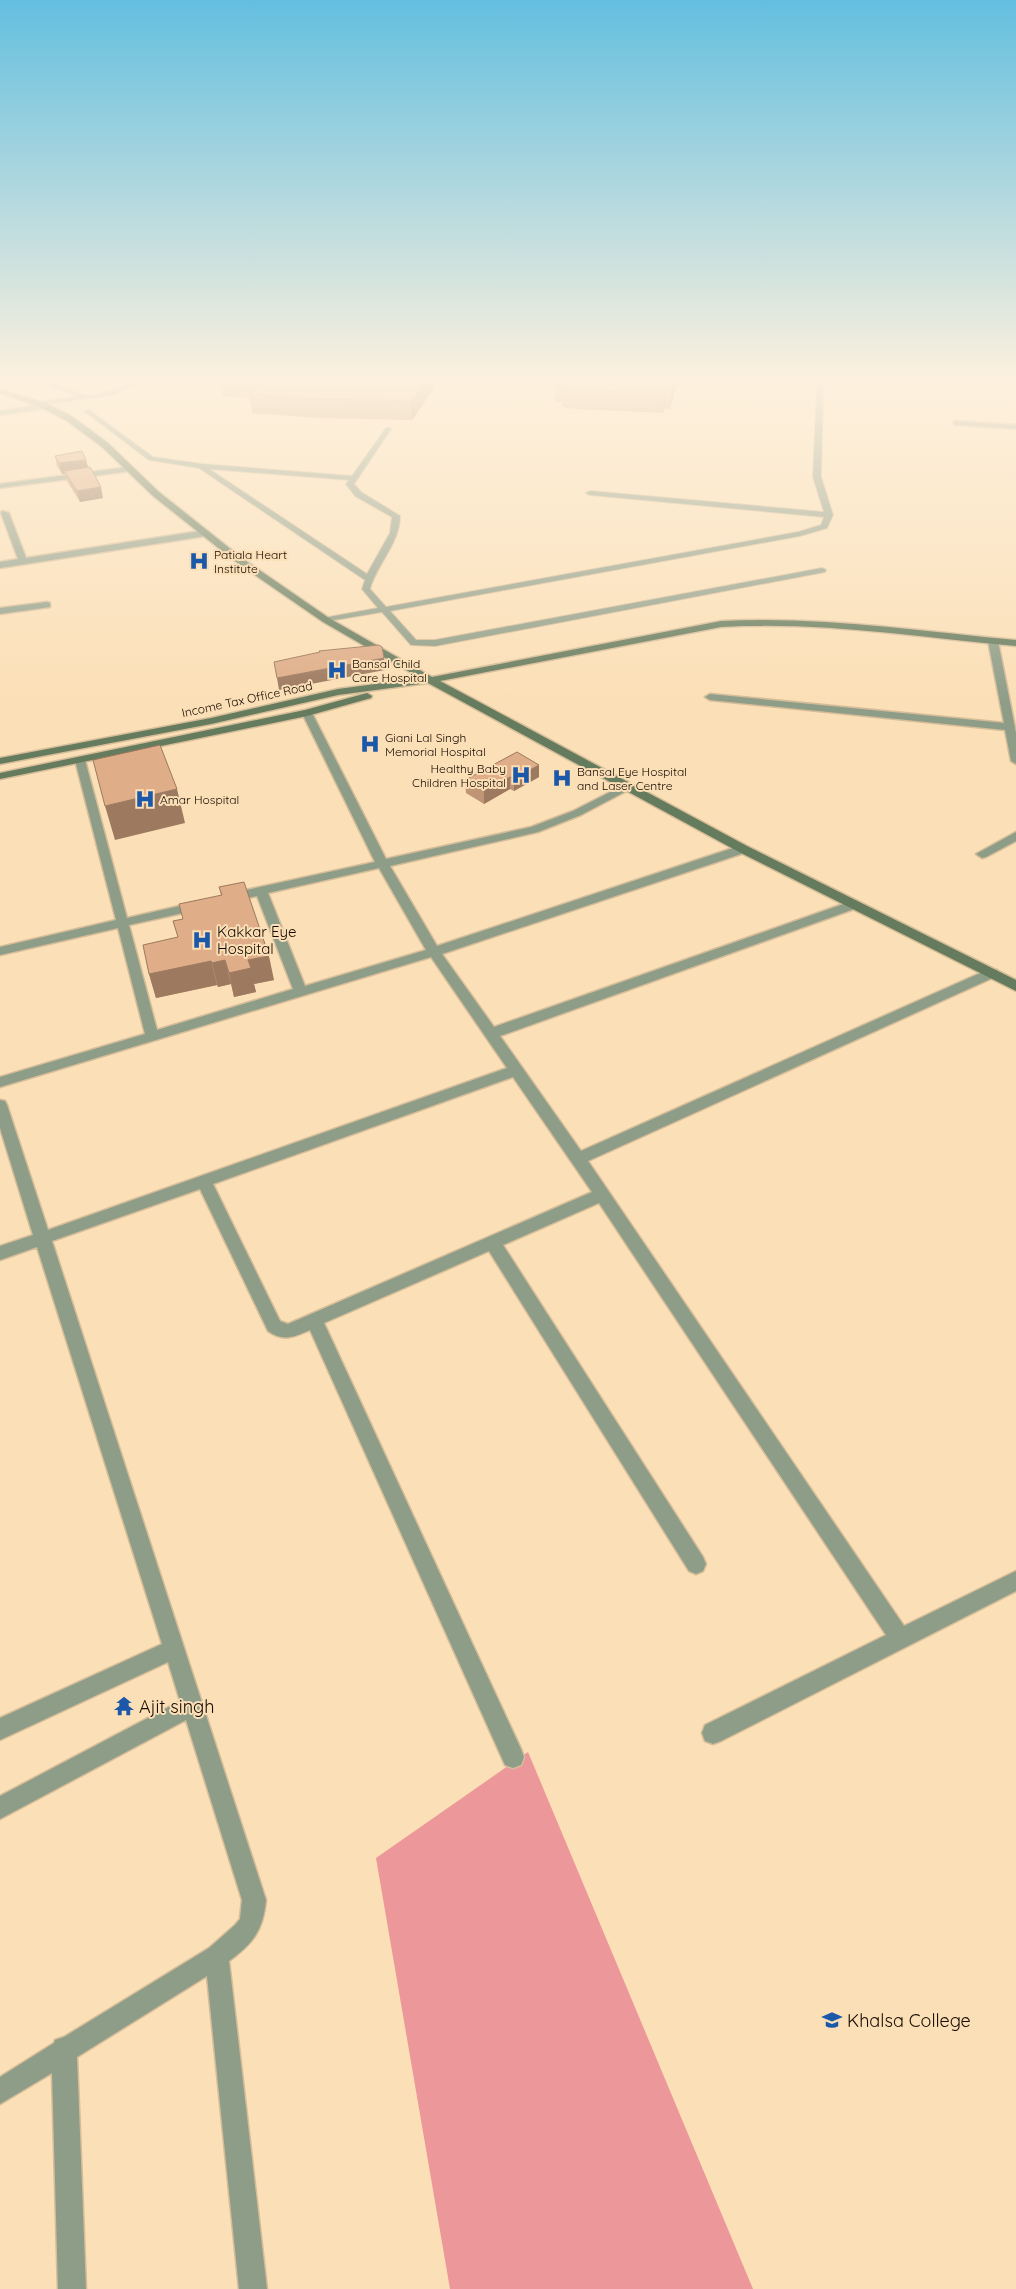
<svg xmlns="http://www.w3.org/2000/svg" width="1016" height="2289" font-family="Quicksand,sans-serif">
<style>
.green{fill:#ec979a}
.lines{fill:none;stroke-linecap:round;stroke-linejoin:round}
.lane-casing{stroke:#d6bd99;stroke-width:2}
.street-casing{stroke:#d6bd99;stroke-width:3}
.secondary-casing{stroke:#d6bd99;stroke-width:3}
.lane{fill:#8e9d88;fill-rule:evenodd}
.street{fill:#8e9d88;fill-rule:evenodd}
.secondary{fill:#657b5d;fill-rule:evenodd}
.wall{fill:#c09575}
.shaded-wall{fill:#9c795f}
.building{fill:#dfad88;stroke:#9c795f}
.labels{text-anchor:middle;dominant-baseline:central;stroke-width:4;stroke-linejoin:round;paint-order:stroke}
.far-poi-label{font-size:12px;fill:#150900;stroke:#fbdfb6;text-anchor:start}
.far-street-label{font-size:12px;fill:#150900;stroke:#fbdfb6}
.poi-label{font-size:15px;fill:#150900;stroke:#fbdfb6;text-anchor:start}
.near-poi-label{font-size:18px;fill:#150900;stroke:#fbdfb6;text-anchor:start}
</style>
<rect width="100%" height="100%" fill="#fbdfb6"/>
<!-- green -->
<path class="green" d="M528,1752l225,537h-303l-74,-431z"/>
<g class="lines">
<defs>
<path id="lane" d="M44,382c15,0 30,13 45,13 20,-1 34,-13 50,-13l-25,13 -77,10 2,-3 40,-6 -23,-7z
M531,382h6v1l-3,2z
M812,382h7l4,6 -2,89 12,38 -6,13 -27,8 -410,75 26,29h19l387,-72 4,2 -1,2 -390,74 -24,-1 -29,-33 -59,10v-4l55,-10 -16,-19 3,-9 -166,-112 -50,-8 -65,-49 5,-1 64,47 49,7 150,12 34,-48h4l1,1 -37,55 7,8 39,24c0,27 -23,48 -30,73l16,18 412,-75 23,-7 3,-8 -234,-22 -4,-2 4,-2 234,21 -11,-35 4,-89zM209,469l140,11 -3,4 9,12 37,21 -2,16 -23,41z"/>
<path id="street" d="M45,404l4,2 -1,2 -48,7v-4z
M954,421l62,4v4l-59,-4h-3z
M128,467l4,2 -1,2 -131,17v-4z
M2,511l7,2 17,45 180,-28 4,3 -4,3 -206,32v-6l18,-3 -17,-46z
M47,602l3,1v4l-50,7v-6z
M993,638l5,3 18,92v31l-5,-3 -6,-31 -295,-30 -5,-3 5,-3 294,29 -16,-82z
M307,710l5,3 74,146 145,-32 42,-16 51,-26 4,-1 6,3 -53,28 -43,17 -148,34 47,80 302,-100 4,-1 6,4 -2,3 -305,102 52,73 355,-125 4,-1 6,4 -2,3 -357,128 81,115 406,-181h10l2,3 -2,3 -409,185 316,465 112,-55v20l-295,150 -8,3 -8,-3 -3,-8 3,-8 181,-90 -287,-432 -96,42 200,312 3,7 -3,7 -7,3 -7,-3 -200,-320 -165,72 197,426 3,8 -3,8 -8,3 -8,-3 -195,-435c-16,7 -27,12 -42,1l-68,-142 -148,52 214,659c-3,31 -13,43 -37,61l38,328h-28l-32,-313 -130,81 9,232h-28l-6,-216 -52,31v-27l54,-34 1,-3 9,-3 145,-89 26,-23 5,-6 2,-19 -56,-180 -186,99v-23l180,-95 -12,-39 -168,78v-22l162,-74 -125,-397 -37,13v-14l33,-11 -33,-107v-28l5,1 2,4 41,125 459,-162 -76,-111 -431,130v-10l145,-43 -27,-106 -118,27v-8l116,-27 -41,-160 5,-3 5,3 42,158 74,-17 6,4 -6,4 -72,16 28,105 136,-41 -36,-93 -29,6 -6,-4 6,-4 147,-32 -73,-149zM379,868l47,82 -121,36 -37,-93zM513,1077l79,115 -304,132 -8,-3 -67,-137z
M1016,832v9l-30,16 -4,1 -6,-4z"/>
<path id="secondary" d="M0,389l48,15 25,13 35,26 51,49 83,66 87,60 103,59 289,-56c99,-5 196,10 295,19v6c-99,-9 -196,-25 -295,-19l-281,54 307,165 269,134v11l-277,-139 -311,-169 -90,12 -127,29 -211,40v-6l211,-40 127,-29 82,-11 -97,-56 -87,-60 -83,-66 -51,-49 -35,-26 -25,-13 -42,-15z
M367,693l5,3 -1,2 -64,18 -307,63v-6l305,-63z"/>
</defs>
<!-- lane casing -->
<use href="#lane" class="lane-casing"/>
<!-- street casing -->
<use href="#street" class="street-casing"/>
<!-- secondary casing -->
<use href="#secondary" class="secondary-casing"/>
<!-- lane -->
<use href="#lane" class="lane"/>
<!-- street -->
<use href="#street" class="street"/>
<!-- secondary -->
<use href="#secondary" class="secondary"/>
</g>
<!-- wall -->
<path class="wall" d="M220,382h218l-26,38 -94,-2 -66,-5 -2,-15 -28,-2z
M555,383l122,2 -7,24 -5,-1 -2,5 -87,-4 -14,-2v-5h-7z
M55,456l33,11 15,31 -23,4 -13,-21 -2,-7h-3l-5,-8z
M539,765v12l-25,14 -4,-2 -26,15 -18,-11 -1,-13z
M219,887l55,93 -20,4 2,8 -22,5 -3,-13 -13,3 -1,-2 -61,13 -7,-24 29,-37 5,-18 38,-24z"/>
<!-- shaded-wall -->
<path class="shaded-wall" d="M424,382h14l-26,38 -1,-19z
M674,382h4l-1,3 -7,24 2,-20z
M667,389l-2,19 -2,5 2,-19z
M86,460l3,10 -25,1 1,3h-3l-3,-11z
M101,487l2,11 -23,4 -3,-11z
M384,658l1,12 -106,20 -2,-12z
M539,765v12l-25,14v-12z
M510,777v12l-26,15v-13z
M177,789l8,34 -70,17 -10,-34z
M269,956l5,24 -20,4 2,8 -22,5 -5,-24 19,-13z
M225,960l6,24 -13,3 -6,-24z
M211,961l6,24 -61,13 -7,-24z"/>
<!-- building -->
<path class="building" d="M262,382h162l-13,19 -95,-2 -67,-5z
M556,382h118l-2,7h-5l-2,5 -88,-5 -14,-1 1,-5z
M82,451l4,9 -27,3 -4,-7z
M90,467l11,20 -24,4 -13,-20z
M379,645l3,2 2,11 -107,20 -3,-16 46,-10 -1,-1z
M160,745l17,44 -72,17 -12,-46z
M517,752l22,13 -25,14 -4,-2 -26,14 -19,-11z
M244,882l25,74 -21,4 3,8 -22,5 -4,-13 -13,3 -1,-2 -62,13 -6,-29 35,-8 -5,-16 10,-2 -4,-15 43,-9 -3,-8z"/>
<!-- sky -->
<linearGradient id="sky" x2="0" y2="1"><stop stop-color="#63bfdf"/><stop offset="0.54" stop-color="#fdf1de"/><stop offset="1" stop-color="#fdf1de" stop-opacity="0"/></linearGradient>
<rect width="1016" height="703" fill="url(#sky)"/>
<!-- icons -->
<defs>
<symbol id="hospital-bare" viewBox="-9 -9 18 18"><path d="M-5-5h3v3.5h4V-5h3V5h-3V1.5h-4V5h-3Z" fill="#1b58a9" stroke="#fbdfb6" stroke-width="2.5" paint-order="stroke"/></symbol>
<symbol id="temple-bare" viewBox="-9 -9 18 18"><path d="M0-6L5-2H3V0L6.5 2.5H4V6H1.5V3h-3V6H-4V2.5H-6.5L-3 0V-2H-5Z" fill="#1b58a9" stroke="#fbdfb6" stroke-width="2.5" paint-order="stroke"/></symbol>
<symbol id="university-bare" viewBox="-9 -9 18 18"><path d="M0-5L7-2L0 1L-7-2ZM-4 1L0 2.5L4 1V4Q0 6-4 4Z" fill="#1b58a9" stroke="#fbdfb6" stroke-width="2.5" paint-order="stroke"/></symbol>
</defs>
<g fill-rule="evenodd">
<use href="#hospital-bare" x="185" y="547" width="28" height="28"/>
<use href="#hospital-bare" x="323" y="656" width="28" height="28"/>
<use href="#hospital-bare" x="356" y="730" width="28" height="28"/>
<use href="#hospital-bare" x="507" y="761" width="28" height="28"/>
<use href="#hospital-bare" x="548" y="764" width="28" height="28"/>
<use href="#hospital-bare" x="131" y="785" width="28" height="28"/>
<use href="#hospital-bare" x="188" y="926" width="28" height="28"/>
<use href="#temple-bare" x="110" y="1692" width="28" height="28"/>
<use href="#university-bare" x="818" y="2006" width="28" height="28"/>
</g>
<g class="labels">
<!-- far-poi labels -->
<g class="far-poi-label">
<text x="214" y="554">Patiala Heart<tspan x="214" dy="14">Institute</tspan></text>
<text x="352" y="663">Bansal Child<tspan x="352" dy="14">Care Hospital</tspan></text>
<text x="385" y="737">Giani Lal Singh<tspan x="385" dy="14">Memorial Hospital</tspan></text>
<text x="506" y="768" text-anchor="end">Healthy Baby<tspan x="506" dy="14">Children Hospital</tspan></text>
<text x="577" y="771">Bansal Eye Hospital<tspan x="577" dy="14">and Laser Centre</tspan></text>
<text x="160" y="799">Amar Hospital</text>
</g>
<!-- far-street labels -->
<g class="far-street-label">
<text transform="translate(247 699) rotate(-12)">Income Tax Office Road</text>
</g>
<!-- poi labels -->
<g class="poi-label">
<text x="217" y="931">Kakkar Eye<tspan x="217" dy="17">Hospital</tspan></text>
</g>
<!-- near-poi labels -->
<g class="near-poi-label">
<text x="139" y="1706">Ajit singh</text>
<text x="847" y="2020">Khalsa College</text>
</g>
</g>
</svg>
